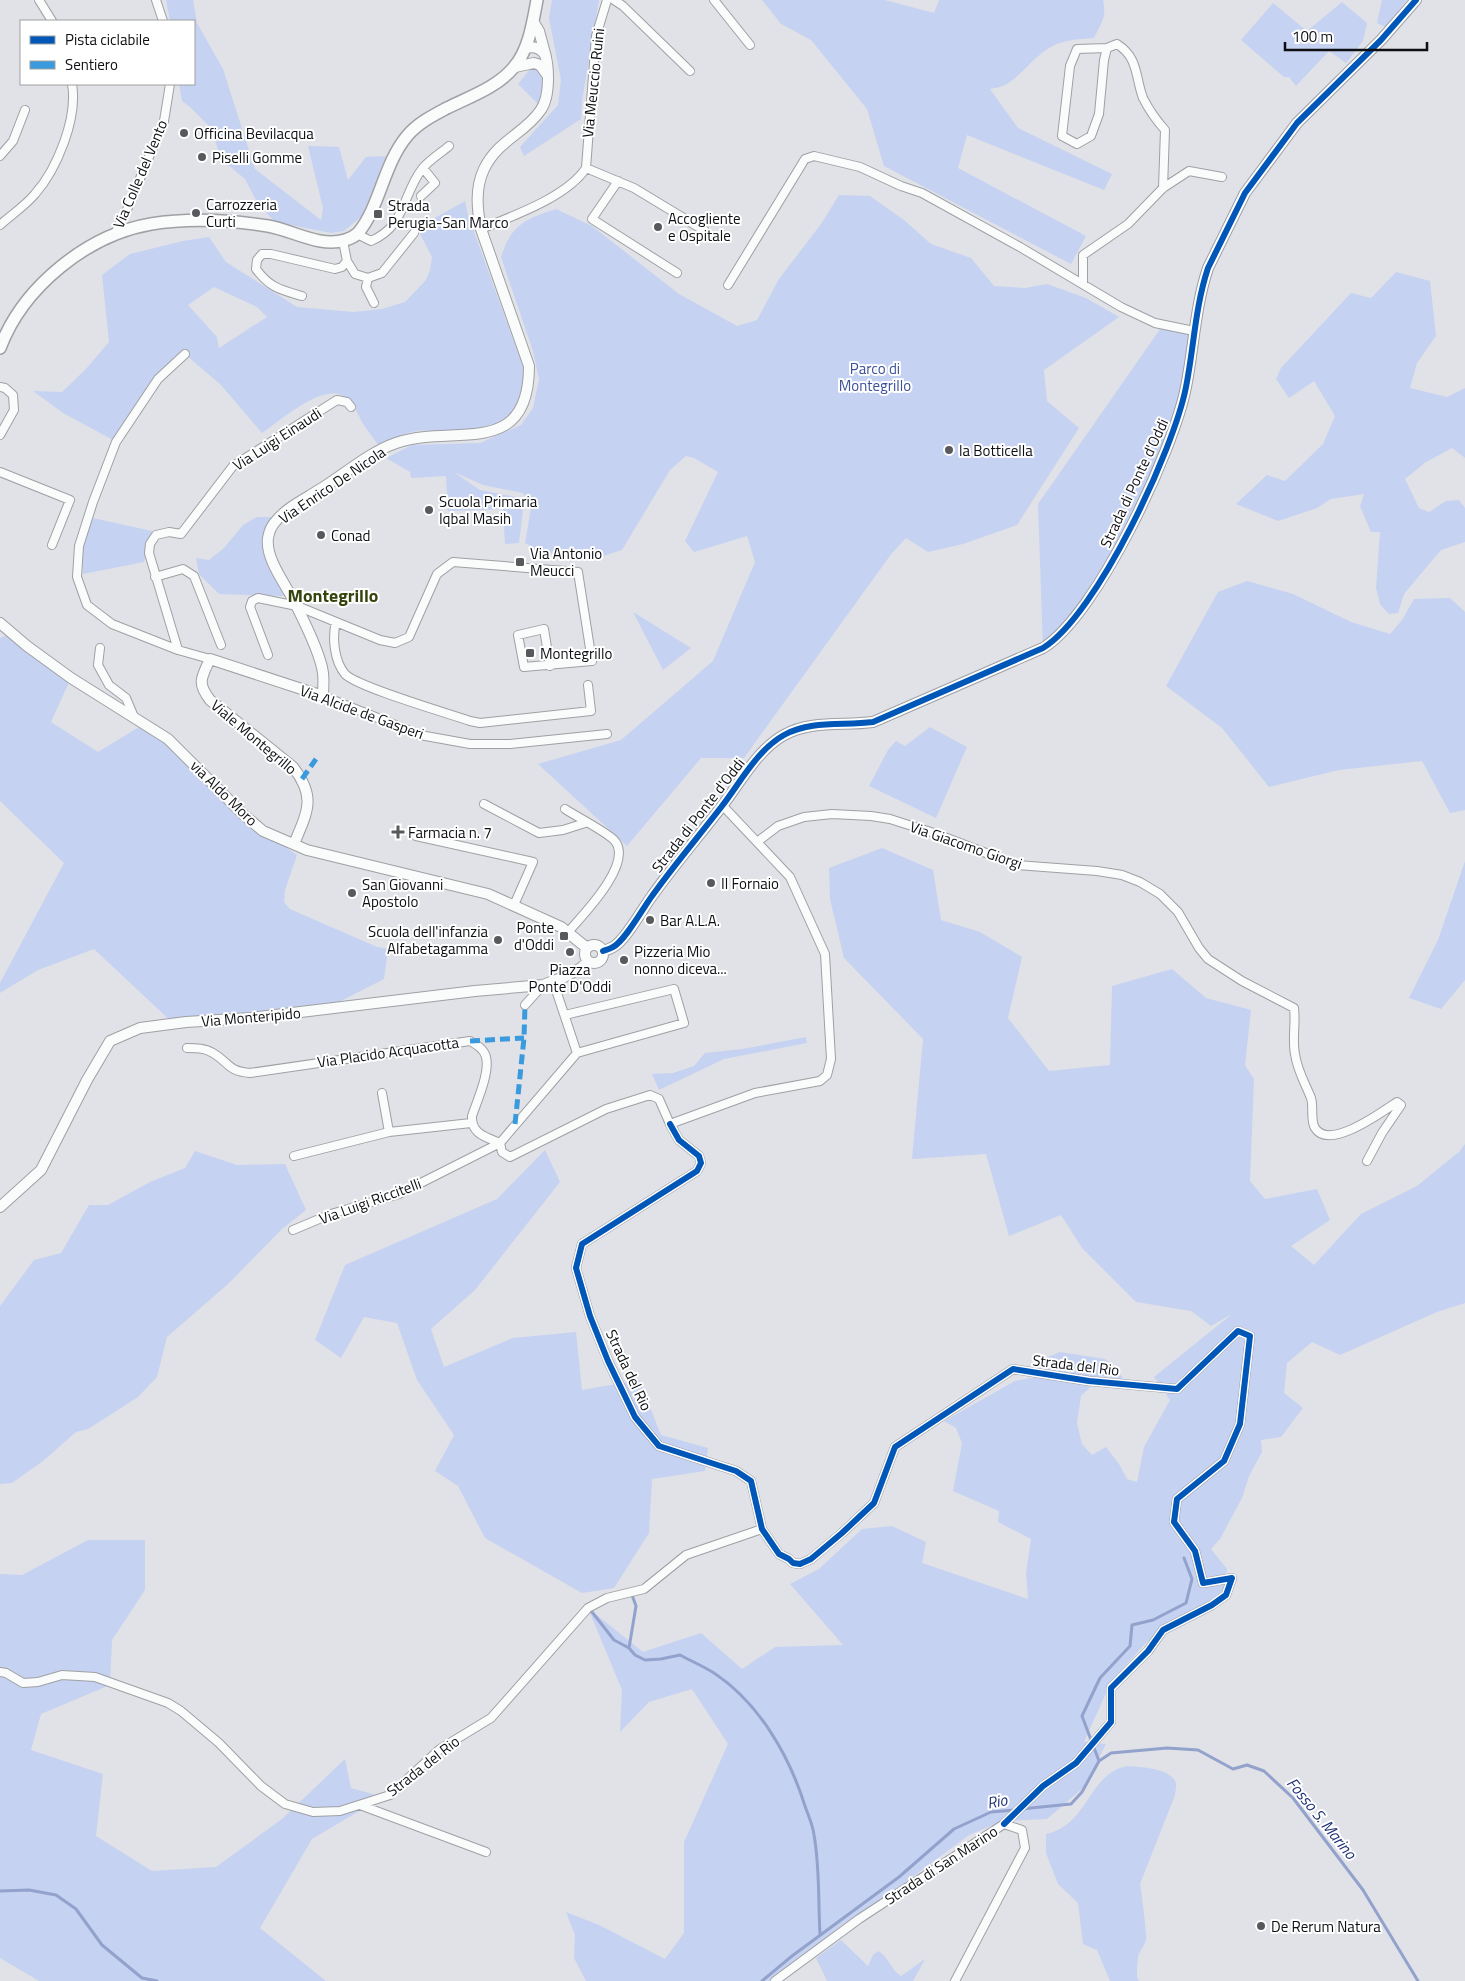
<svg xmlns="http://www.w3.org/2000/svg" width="1465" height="1981" font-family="'Titillium Web',sans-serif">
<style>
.green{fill:#c6d2f1;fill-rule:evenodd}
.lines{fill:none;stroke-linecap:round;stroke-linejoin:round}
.stream{stroke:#92a2cc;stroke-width:3}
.minor-casing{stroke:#9fa0a4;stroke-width:10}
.tertiary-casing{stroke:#9fa0a4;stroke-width:12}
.secondary-casing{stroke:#9fa0a4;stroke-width:14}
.minor{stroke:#fafbfb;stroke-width:8}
.tertiary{stroke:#fafbfb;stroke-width:10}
.secondary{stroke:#fafbfb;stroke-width:11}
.quiet{stroke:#3a9ade;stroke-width:5;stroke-dasharray:10 5;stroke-linecap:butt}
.cycleway-casing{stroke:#fff;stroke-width:9}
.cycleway{stroke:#0057b8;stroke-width:6}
.poi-dot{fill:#57595d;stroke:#fff;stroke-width:2}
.labels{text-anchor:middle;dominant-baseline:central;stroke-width:4;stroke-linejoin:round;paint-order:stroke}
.street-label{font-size:15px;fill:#0d0f12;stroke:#fff}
.poi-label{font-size:15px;fill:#0d0f12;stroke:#fff;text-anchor:start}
.park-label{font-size:15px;fill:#3b519a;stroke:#fff}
.water-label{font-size:16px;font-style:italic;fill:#1e3076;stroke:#fff}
.quarter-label{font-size:18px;font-weight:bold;fill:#35440d;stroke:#fff}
</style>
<rect width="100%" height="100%" fill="#e0e2e7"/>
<!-- green -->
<path class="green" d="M166,0h27l4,23 26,46 32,100 66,51 2,-12 -15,-62 31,1 9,33 18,-23 20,-1 -24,60 -18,15 -13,2 -56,-11 -18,-20 -12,-23 -24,-20 -10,-31 -21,-21 -8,-6 -3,-17h15v-63h-24z
M552,0h47l-17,101 -1,18 -57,37 -4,-9 38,-42 3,-25 -12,-62z
M762,0h123l49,13 5,-13h164c4,17 -2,23 -9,38 -16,1 -34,2 -48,12 -15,10 -25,26 -41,35 -4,2 -10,3 -15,4l28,39 94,46 -8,16 -137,-55 -9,33 128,68 -15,28 -187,-98 -17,-57 -56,-69 -30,-16z
M1382,0h25l-22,27 -8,-4z
M1342,2l25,21 -4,18 -17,22 -17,-12 -33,35 -7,-9h-5l-43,-37 32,-37 34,28z
M531,68l7,2c8,12 6,21 0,34l-20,-20z
M839,195l31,1 34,24 27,24 40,14 23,28 31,2 22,-4 39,14 33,19 -75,53 3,31 32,27 -62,97 -54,19 -35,8 -22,-14 -14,15 -148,205h-43l-74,88 -89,-82 83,-24 92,-79 42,-99 -8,-26 -53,16 -9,-11 33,-69 -24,-14 -8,-2 -16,14 -48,80 -31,10 -49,-8 -17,-9 6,-35 -8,-15 -40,-8 -29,-13 26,18 36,7 7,14 -4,32 -14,1 -2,-35 -55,2 -2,-35 -35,2 -1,-6 -24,-14 26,-13 68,-2 41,-18 12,-17 6,-29 -6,-28 -32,-94c10,-32 24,-38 55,-48l36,17 87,68 58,32 20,-6 22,-41 42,-55z
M465,201l3,14 55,152c2,44 -17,63 -61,65 -17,2 -34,-4 -50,0 -11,2 -23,9 -32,15 -6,-8 -13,-17 -18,-25 -4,-7 -7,-15 -12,-21 -22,-25 -69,20 -88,32l-41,-48 -36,-31 1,-1 -5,-1 -25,25 -43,63 -50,-27 -30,-22 29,1 23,-22 24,-28 -7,-67 28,-21 53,-13 26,-4 17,25 71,45 57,5 28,-3 23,-7 21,-22 4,-10 2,-13 -15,-29zM214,287l43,20 10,10 -48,31 -2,-11 -29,-32z
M1396,272l34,9 6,55 -19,27 -7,25 37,9 18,-9v70l-13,-10 -26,14 -21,17 14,29 10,4 17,-11 13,-1 6,8v34l-24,8 -37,44 -6,19 -9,1 -9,-10 -4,-16 4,-56h-9l-11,-26 4,-12 -33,5 -14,9 -39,13 -42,-17 31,-29 18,6 38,-37 12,-28 -21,-35 -25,17 -13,-19 5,-11 70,-75 20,5z
M1163,325l31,6 -8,56 -39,104 -50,94 -54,63 -5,-144z
M257,517h16l-9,13 -2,16 22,50 -65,-2 -20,-20 -3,-16 13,2 15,-12 19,-23z
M93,518l59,13 -8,31 -61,12v-28z
M1247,581l46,13 58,28 39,12 12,-14 12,-21 36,-1 15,14v198l-15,3 -28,-52 -83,9 -70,17 -47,-59 -56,-42 52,-94z
M633,612l58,36 -28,22z
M11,633l60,45 -20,44 47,30 46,-28 119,107 34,24 -12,35 -1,12 6,7 87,38 11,2 -4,30 -59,30 -151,15 -80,-75 -56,21 -38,23v-10l64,-120 -64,-62v-163z
M930,727l37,20 -31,71 -67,-32 19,-36 8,-9 9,5z
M882,848l51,22 8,50 39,12 42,25 -14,61 41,53 61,-6 2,-79 60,-17 34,29 45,12 -6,55 9,14 -4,102 15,18 52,-10 13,31 -39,26 23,19 47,-51 56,-28 43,-35 5,-7v159l-28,9 -97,43 -28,-13 -25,21 -3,30 19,15 -22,29 -20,3 1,12 -13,24 -7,22 -22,41 -9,10 16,20 -3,21 -24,17 -34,17 -22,21 -33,37 -27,60 22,2 -22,43 -37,32 -44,2 -34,14 -90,67 -36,22 -70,57h-187l-12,-23 1,-23 -9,-23 33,13 66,34 19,-26v-91l44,-98 -36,-55 -43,13 -29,30 2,-42 -34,-82 55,44 58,-19 41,36 33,-22 68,-2 -53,-61 29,-15 43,-40 30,-3 34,16 -4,21 106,36 -2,-26 5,-34 -33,-17 1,-11 -46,-20 9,-48 -6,-15 -12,-7 71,-40 21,-4 7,-18 17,-7 45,7 12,10 6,10 -13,-1 -8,-2 -21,20 -4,27 5,21 10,11 14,-8 13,17 8,15 10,3 7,-35 26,-47 -16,-23 78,-63 -21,12 -20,-15 -55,-9 -54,-54 -21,-33 -52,21 -23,-82 -74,5 11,-120 -79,-81 -14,-59 -1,-31z
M1465,861v119l-24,29 -32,-11 29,-58z
M806,1037l1,6 -83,16 -65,31 -7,-16 21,-1 21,-7 11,-13 37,-4z
M545,1150l15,32 -85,108 -44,39 13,38 69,-29 63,-6 6,58 57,-10 22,55 47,13 -3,23 -53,8 -3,54 -35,55 -32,5 -97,-55 -27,-52 -23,-15 19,-36 -37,-55 -20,-57 -33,-6 -23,41 -26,-18 30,-75 152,-66z
M195,1151l42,14 48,-1 21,46 -24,19 -54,55 -61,53 -10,40 -19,20 -50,32 -12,3 -33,29 -31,22 -12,1v-178l34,-46 27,-7 28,-48h19l42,-23 35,-14z
M88,1540h57v50l-33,50 -2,45 -69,29 -10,36 72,24 -7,62 56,35 64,-4 66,-48 63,-60 6,29 32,9 -71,42 -52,89 66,53h-287l-39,-23v-384l22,1z
M1127,1766c13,1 46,2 49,18 1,3 -1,8 -1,11l-35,89c1,3 7,51 6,55 -1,7 -7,12 -8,18 -1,7 -1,14 -1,21l2,3h-29l-13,-31 -14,-6 -5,-41 -20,-19 -12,-31v-19c37,-8 41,-46 66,-62 4,-3 10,-5 15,-6z
M841,1940l27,26 5,-11 5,-4c11,6 13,19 23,25l24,-17 -12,22h-86l-11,-23z"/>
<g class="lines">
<!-- stream -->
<path class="stream" d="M592,1612l22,28 15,8 6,7 10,5 16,-1 19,-4c11,6 23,11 34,18 45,30 75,82 91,133 3,9 8,19 9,29 6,33 4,66 6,99
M629,1648l7,-42 -4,-11
M1099,1761l12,-8 56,-5 31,2 35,19 14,-4 17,6 29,27 70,92 55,91
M1021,1809l50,-5 11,-12 17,-31 -17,-45 18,-38 30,-32 2,-21 21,-5 33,-17 6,-24 -8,-21
M0,1891l29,-1 27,5 20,14 26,36 40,33 15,3
M762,1981l30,-25 107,-79 55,-48 37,-17 24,-2"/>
<defs>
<path id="minor" d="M39,0l13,21
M156,0l7,21
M614,0l9,6 67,65
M714,0l36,45
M1107,48l-30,1 -7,17 -8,70 15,8 14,-8 8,-22 5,-54 3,-12 10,-4c22,14 18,33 26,54 6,12 13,22 22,32l-2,58
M0,156l13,-15 12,-31
M586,168l10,-132 11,-36
M618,181l-26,38 85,54
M421,196l14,-13 -12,-15
M0,225c11,-10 25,-19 35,-31 22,-25 43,-76 37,-110
M481,229c32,-13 86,-32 105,-61l48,20 71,43
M357,234l14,7c35,-15 31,-46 51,-72 7,-9 19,-16 27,-23
M114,235l12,-23 38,-91 6,-37
M343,241l4,20 8,13 13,4 14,-5 32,-40
M368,278l-2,9 8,16
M1083,284v-29l45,-31 35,-36 26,-17 33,6
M728,285l77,-126 9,-3 46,11 41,19 21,7 98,54 101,60 34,16 39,8
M302,296c-21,-6 -32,-8 -46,-27l1,-9 5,-6h9l64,15 7,-2 5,-6
M185,354l-27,25 -42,63 -23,60 -14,44 -2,31 10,28 25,19 66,26 32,9
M0,387l5,1 8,7 1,15 -14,25
M0,472l70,28 -18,45
M155,577l28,-8 11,7 27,69
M336,622c-4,15 -2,39 9,52 12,13 102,39 125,47l10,2 111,-12 -3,-26
M100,648l-2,17 11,20 17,13 8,19
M178,650l-29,-97 1,-9 6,-9 13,-3 12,2 52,-68 104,-66 10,2 4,5
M268,655l-18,-48 2,-6 6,-3 39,8 83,34 15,3 14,-6 28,-63 16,-12 125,10 14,89 -68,6 -6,-32 26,-6 6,37
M323,696l97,39 50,9h40l97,-10
M484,804l55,29 24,-3 22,-7
M565,809c12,8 40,22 49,31 21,22 -31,75 -45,91
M416,836l117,26 -19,43
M757,842l21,-16 26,-9 28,-3 39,2 19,3 44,14 83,32 80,6 25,4 18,7 20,12 18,18 21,36 9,11 34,22 52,27c2,15 -2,31 1,46 2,16 10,29 16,44 3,9 -1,22 4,30 14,23 67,-16 82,-26l4,3 -19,28 -15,28
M553,981l24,72 -77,90 2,9 8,5 96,-48 44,-14 9,4 11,25 85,-31 65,-12 7,-6 4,-16 -6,-105 -35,-77 -67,-71
M525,1005l18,-20
M565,1015l109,-26 10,34 -107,30
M187,1048c9,0 18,0 26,5 17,10 14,18 37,20l220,-32c7,4 14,8 16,16 4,16 -9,44 -14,59 -1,18 14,21 28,27
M382,1093l7,39
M670,1124l9,16 20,16 2,7 -4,8 -115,73 -6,24 14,48 18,45 27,56 24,29 77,25 15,10 11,48 17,25 10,5 4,4 7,1 11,-5 31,-26 32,-30 21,-56 118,-78 76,12 88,8 61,-58 12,5 -10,88 -16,37 -47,38 -3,23 21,29 8,32 29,-5 -6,17 -14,10 -49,25 -15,21 -37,37v34l-35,41 -33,23 -39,38
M294,1156l95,-24 82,-9
M293,1230l38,-16 68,-20 101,-51
M0,1672l6,1 17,10 15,-1 24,-7 33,2 73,26 13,8 38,32 42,43 24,18 28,8 27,-1 50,-16 50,-46 51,-31 97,-110 19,-10 37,-9 42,-34 76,-26
M360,1805l126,47
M775,1981l84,-62 145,-95 18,6 3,18 -70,133"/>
<path id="tertiary" d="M533,21l6,10 7,26
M515,67l19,-4 6,2 8,11
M0,623l27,23 44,32 97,61 76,76 19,16 44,19 181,44 73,33 26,21
M294,844c13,-32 23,-46 -1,-77l-83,-67c-13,-17 -9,-22 0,-41l113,37c0,-7 1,-15 0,-23 -2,-17 -18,-50 -26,-66 -9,-20 -32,-47 -29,-69 1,-6 4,-13 8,-17 11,-14 31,-23 46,-33 24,-15 48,-36 74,-45 57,-20 133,18 133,-77l-48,-137c-4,-20 -6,-41 3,-60 14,-29 40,-35 56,-58 7,-9 8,-22 8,-33 0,-7 0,-16 -3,-23 -4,-7 -12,-9 -20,-7
M585 954a9 9 0 1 1 18 0a9 9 0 1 1-18 0Z
M603,951c3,-1 7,-2 10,-4 12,-6 30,-39 39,-51 22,-31 47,-60 70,-90 18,-23 35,-56 62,-71 27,-15 59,-9 89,-13l170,-74c54,-33 131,-199 143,-261 8,-40 9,-80 22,-119l37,-75 52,-70 84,-83 35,-40
M0,1207l41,-37 46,-90 23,-39 30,-13 46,-6 65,-4 224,-27 68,-6 21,-8 17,-9 7,-7"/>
<path id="secondary" d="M0,348c23,-61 87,-113 151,-124 38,-6 79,-4 117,2 24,4 52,22 77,14 4,-1 10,-4 13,-7 22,-26 25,-68 49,-97 11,-13 25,-20 40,-28 22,-11 51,-21 67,-41 15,-17 19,-46 23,-67"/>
</defs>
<!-- minor casing -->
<use href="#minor" class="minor-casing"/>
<!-- tertiary casing -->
<use href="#tertiary" class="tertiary-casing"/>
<!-- secondary casing -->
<use href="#secondary" class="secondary-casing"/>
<!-- minor -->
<use href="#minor" class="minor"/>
<!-- tertiary -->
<use href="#tertiary" class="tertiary"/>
<!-- secondary -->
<use href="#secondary" class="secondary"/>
<!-- quiet -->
<path class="quiet" d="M302,779l14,-20
M470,1041l54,-3
M515,1124l9,-86 1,-33"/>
<defs>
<path id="cycleway" d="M603,951c3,-1 7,-2 10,-4 12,-6 30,-39 39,-51 22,-31 47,-60 70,-90 18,-23 35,-56 62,-71 27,-15 59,-9 89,-13l170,-74c54,-33 131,-199 143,-261 8,-40 9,-80 22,-119l37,-75 52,-70 84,-83 35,-40
M670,1124l9,16 20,16 2,7 -4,8 -115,73 -6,24 14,48 18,45 27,56 24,29 77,25 15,10 11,48 17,25 10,5 4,4 7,1 11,-5 31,-26 32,-30 21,-56 118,-78 76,12 88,8 61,-58 12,5 -10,88 -16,37 -47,38 -3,23 21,29 8,32 29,-5 -6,17 -14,10 -49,25 -15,21 -37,37v34l-35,41 -33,23 -39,38"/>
</defs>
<!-- cycleway casing -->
<use href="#cycleway" class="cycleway-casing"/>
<!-- cycleway -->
<use href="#cycleway" class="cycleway"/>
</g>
<!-- markers -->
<g class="poi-dot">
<circle cx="184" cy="133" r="5"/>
<circle cx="202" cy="157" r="5"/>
<circle cx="196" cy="213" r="5"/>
<rect x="373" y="209" width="10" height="10" rx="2.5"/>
<circle cx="658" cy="227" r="5"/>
<circle cx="949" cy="450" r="5"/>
<circle cx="429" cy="510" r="5"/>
<circle cx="321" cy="535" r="5"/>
<rect x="515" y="557" width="10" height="10" rx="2.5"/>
<rect x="525" y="648" width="10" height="10" rx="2.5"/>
<path d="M395.5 824.5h5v5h5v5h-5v5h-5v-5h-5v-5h5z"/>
<circle cx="711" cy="883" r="5"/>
<circle cx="352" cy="893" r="5"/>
<circle cx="650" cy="920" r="5"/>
<rect x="559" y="931" width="10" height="10" rx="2.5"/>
<circle cx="498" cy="940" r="5"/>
<circle cx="570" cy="952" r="5"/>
<circle cx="624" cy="960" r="5"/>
<circle cx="1261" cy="1926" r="5"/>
</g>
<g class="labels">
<!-- street labels -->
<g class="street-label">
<text transform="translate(593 83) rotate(-84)">Via Meuccio Ruini</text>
<text transform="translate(140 174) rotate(-67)">Via Colle del Vento</text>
<text transform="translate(277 439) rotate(-33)">Via Luigi Einaudi</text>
<text transform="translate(1134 483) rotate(-65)">Strada di Ponte d'Oddi</text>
<text transform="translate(332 485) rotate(-34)">Via Enrico De Nicola</text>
<text transform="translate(362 712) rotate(20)">Via Alcide de Gasperi</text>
<text transform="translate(254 737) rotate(40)">Viale Montegrillo</text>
<text transform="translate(224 793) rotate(44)">via Aldo Moro</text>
<text transform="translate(698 815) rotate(-52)">Strada di Ponte d'Oddi</text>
<text transform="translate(966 845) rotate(19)">Via Giacomo Giorgi</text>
<text transform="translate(251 1017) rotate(-5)">Via Monteripido</text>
<text transform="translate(388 1052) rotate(-8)">Via Placido Acquacotta</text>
<text transform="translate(370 1201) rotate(-20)">Via Luigi Riccitelli</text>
<text transform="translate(1076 1365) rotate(7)">Strada del Rio</text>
<text transform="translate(629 1370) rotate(65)">Strada del Rio</text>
<text transform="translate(423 1766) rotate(-38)">Strada del Rio</text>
<text transform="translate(941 1865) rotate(-33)">Strada di San Marino</text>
</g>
<!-- poi labels -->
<g class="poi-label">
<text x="194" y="133">Officina Bevilacqua</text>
<text x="212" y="157">Piselli Gomme</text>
<text x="206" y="204">Carrozzeria<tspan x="206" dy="17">Curti</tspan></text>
<text x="388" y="205">Strada<tspan x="388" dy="17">Perugia-San Marco</tspan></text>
<text x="668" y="218">Accogliente<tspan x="668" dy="17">e Ospitale</tspan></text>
<text x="959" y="450">la Botticella</text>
<text x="439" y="501">Scuola Primaria<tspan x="439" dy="17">Iqbal Masih</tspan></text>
<text x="331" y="535">Conad</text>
<text x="530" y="553">Via Antonio<tspan x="530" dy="17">Meucci</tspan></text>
<text x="540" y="653">Montegrillo</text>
<text x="408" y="832">Farmacia n. 7</text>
<text x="721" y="883">Il Fornaio</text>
<text x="362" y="884">San Giovanni<tspan x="362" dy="17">Apostolo</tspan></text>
<text x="660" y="920">Bar A.L.A.</text>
<text x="554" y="927" text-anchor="end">Ponte<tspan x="554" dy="17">d'Oddi</tspan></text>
<text x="488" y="931" text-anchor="end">Scuola dell'infanzia<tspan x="488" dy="17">Alfabetagamma</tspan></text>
<text x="634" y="951">Pizzeria Mio<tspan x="634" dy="17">nonno diceva...</tspan></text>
<text x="570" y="969" text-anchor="middle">Piazza<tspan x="570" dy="17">Ponte D'Oddi</tspan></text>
<text x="1271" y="1926">De Rerum Natura</text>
</g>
<!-- park labels -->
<g class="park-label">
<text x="875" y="368">Parco di<tspan x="875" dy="17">Montegrillo</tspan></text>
</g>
<!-- water labels -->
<g class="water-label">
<text transform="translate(997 1801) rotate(-11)">Rio</text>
<text transform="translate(1322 1818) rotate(51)">Fosso S. Marino</text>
</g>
<!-- quarter labels -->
<g class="quarter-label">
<text x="333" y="595">Montegrillo</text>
</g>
</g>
<!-- legend -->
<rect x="20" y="20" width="175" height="65" fill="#ffffff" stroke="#9e9fa0"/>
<rect x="30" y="36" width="25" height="8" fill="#0057b8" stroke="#9e9fa0"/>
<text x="65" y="45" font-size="15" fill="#0d0f12">Pista ciclabile</text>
<rect x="30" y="61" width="25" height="8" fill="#3a9ade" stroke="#9e9fa0"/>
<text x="65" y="70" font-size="15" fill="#0d0f12">Sentiero</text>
<!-- scale -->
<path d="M1285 42v8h142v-8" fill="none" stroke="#0d0f12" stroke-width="2.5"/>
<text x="1292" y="42" font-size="15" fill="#0d0f12" stroke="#ffffff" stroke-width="4" paint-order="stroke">100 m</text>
</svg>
